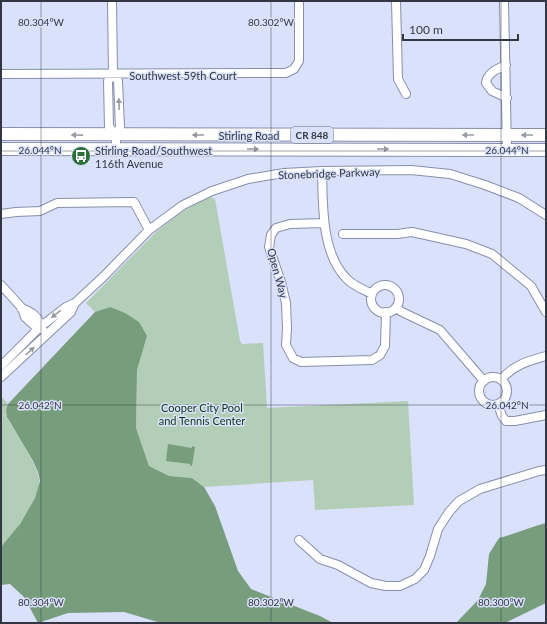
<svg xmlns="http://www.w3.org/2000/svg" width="547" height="624" font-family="Lato,sans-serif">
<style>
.green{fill:#b3ceb6}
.water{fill:#779d7c}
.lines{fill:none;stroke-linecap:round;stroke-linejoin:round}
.minor-casing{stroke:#878fab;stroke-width:10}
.primary-casing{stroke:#878fab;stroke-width:14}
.minor{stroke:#fff;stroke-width:8}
.primary{stroke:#fff;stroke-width:12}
.oneway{fill:#999ba1}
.ticks{fill:none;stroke:#333743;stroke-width:1;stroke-opacity:0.45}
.labels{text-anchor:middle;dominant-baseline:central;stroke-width:3;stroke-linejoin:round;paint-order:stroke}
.shield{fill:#dae1fa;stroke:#656a7a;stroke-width:1}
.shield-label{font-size:10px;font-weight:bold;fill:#333743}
.street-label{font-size:11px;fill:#333743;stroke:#dae1fa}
.poi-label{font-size:11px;fill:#333743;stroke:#dae1fa;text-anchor:start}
.park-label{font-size:11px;fill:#0b3716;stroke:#dae1fa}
.ticks-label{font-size:10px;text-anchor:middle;fill:#333743;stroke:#dae1fa;stroke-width:3;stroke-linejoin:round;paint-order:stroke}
</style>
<rect width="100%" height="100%" fill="#dae1fa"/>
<!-- green -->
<path class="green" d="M210,197l5,2 25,142 2,3 21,-1 4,65 141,-7 6,104 -99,5 -2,-30 -109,7 -12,-9 -23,-2 -20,-10 -13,-38 1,-58 10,-34 -37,-29 -15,5 -9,-9 71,-72 26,-20z
M1,396l7,8 -2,6 1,7c7,15 32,49 32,63 1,11 -7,23 -12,32 -7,12 -15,25 -26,35z"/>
<!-- water -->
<path class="water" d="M110,307l15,6 14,9 8,14 -10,34 -1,58 13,38 20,10 23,2 12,9 11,19 23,65 13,18 69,27 13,7h-172l-37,-11 -56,1 -30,10 -14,-26 -14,-13 -9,1v-38l19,-23 15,-26 5,-17 -2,-9 -5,-11 -26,-44 -1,-7 2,-6 87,-92z
M168,444l24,4v-2l3,1 -3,19 -2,-1v-1l-24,-3z
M546,523v80l-41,20h-49l22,-23 8,-16 3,-30 10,-16c16,-4 31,-11 47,-15z"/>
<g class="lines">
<defs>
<path id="minor" d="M112,1l1,74 -5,6 1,46 7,8
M396,1l2,78 8,15
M504,1l3,149
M506,65c-9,4 -19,8 -20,18l6,8 15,7
M1,74l285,-1 8,-4 5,-8v-60
M113,75l5,6 2,46 -4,8v14
M322,171c1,33 -1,81 24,107 7,8 17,11 26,16
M1,214l15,-2 24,-1 17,-8 77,-1 15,28
M324,223l-34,1 -14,4 -5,7 -2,12 12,35 5,21 1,25 -1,17 7,13 8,4 71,-2 8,-5 5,-9 1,-34
M343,234h54l15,-2 54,12 26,10 39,32 15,26
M1,285l21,23 3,9 11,10h4l3,3
M371 299a14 14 0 1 1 28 0a14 14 0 1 1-28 0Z
M21,308c9,3 19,9 19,19
M396,308l6,4 38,18 44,51
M1,366l39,-39 26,-20 9,-4 28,-26 46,-47 34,-25 29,-14 36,-12 36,-6 38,-2 89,-1 39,4 35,11 34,13 27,17
M1,377l70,-65 4,-9
M479 391a14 14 0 1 1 28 0a14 14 0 1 1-28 0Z
M501,380c12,-15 27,-19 45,-24
M498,404l4,12 4,5h9l31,-6
M299,540l21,19 18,6 33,18 15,3h14l15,-7 9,-9 6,-14 8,-27 11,-17 10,-11 21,-12 59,-18 7,-1"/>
<path id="primary" d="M1,134l545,1
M1,149l545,1"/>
</defs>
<!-- minor casing -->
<use href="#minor" class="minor-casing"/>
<!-- primary casing -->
<use href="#primary" class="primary-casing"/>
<!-- minor -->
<use href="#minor" class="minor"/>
<!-- primary -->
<use href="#primary" class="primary"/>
</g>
<!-- one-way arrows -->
<defs><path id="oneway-solid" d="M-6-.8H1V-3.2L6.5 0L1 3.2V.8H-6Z"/></defs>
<g class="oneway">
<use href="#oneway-solid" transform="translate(119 104) rotate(-92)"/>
<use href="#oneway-solid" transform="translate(77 135) rotate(-179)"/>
<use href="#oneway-solid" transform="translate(198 135) rotate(180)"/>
<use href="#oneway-solid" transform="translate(468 135) rotate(180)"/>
<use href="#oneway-solid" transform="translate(527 135) rotate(-180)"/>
<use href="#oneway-solid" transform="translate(253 149)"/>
<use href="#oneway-solid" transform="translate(383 149)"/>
<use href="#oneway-solid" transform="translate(56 314) rotate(142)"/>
<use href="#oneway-solid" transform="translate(30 351) rotate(-42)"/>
</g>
<!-- ticks -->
<path class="ticks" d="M41,1v622M271,1v622M501,1v622M1,151h545M1,405h545"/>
<!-- icons -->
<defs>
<symbol id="bus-disc" viewBox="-11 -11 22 22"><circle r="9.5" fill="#2c6f3a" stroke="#dae1fa"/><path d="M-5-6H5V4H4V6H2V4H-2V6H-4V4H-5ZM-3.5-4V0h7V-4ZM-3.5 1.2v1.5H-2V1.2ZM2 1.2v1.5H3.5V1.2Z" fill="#fff"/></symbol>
</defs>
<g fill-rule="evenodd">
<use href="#bus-disc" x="70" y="145" width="22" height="22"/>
</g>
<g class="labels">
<!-- shield labels -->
<rect class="shield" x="291" y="127" width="42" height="16" rx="3"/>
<g class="shield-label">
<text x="312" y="135">CR 848</text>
</g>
<!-- street labels -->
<g class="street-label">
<text x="183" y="75">Southwest 59th Court</text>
<text x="249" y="135">Stirling Road</text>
<text transform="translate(329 173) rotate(-2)">Stonebridge Parkway</text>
<text transform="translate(278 273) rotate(75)">Open Way</text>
</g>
<!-- poi labels -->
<g class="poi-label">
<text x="95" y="150">Stirling Road/Southwest<tspan x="95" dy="13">116th Avenue</tspan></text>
</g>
<!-- park labels -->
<g class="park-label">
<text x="202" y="407">Cooper City Pool<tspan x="202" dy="13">and Tennis Center</tspan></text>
</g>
</g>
<g class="ticks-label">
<text x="41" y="26">80.304°W</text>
<text x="271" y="26">80.302°W</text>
<text x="40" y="154">26.044°N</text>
<text x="507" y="154">26.044°N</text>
<text x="40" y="409">26.042°N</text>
<text x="507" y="409">26.042°N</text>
<text x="41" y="606">80.304°W</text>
<text x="271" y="606">80.302°W</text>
<text x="501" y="606">80.300°W</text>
</g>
<!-- border -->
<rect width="547" height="624" fill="none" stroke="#333743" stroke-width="4"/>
<!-- scale -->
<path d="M403 34v6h115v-6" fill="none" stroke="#333743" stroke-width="2"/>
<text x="409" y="34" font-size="12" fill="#333743" stroke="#dae1fa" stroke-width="3" paint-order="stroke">100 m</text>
</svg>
